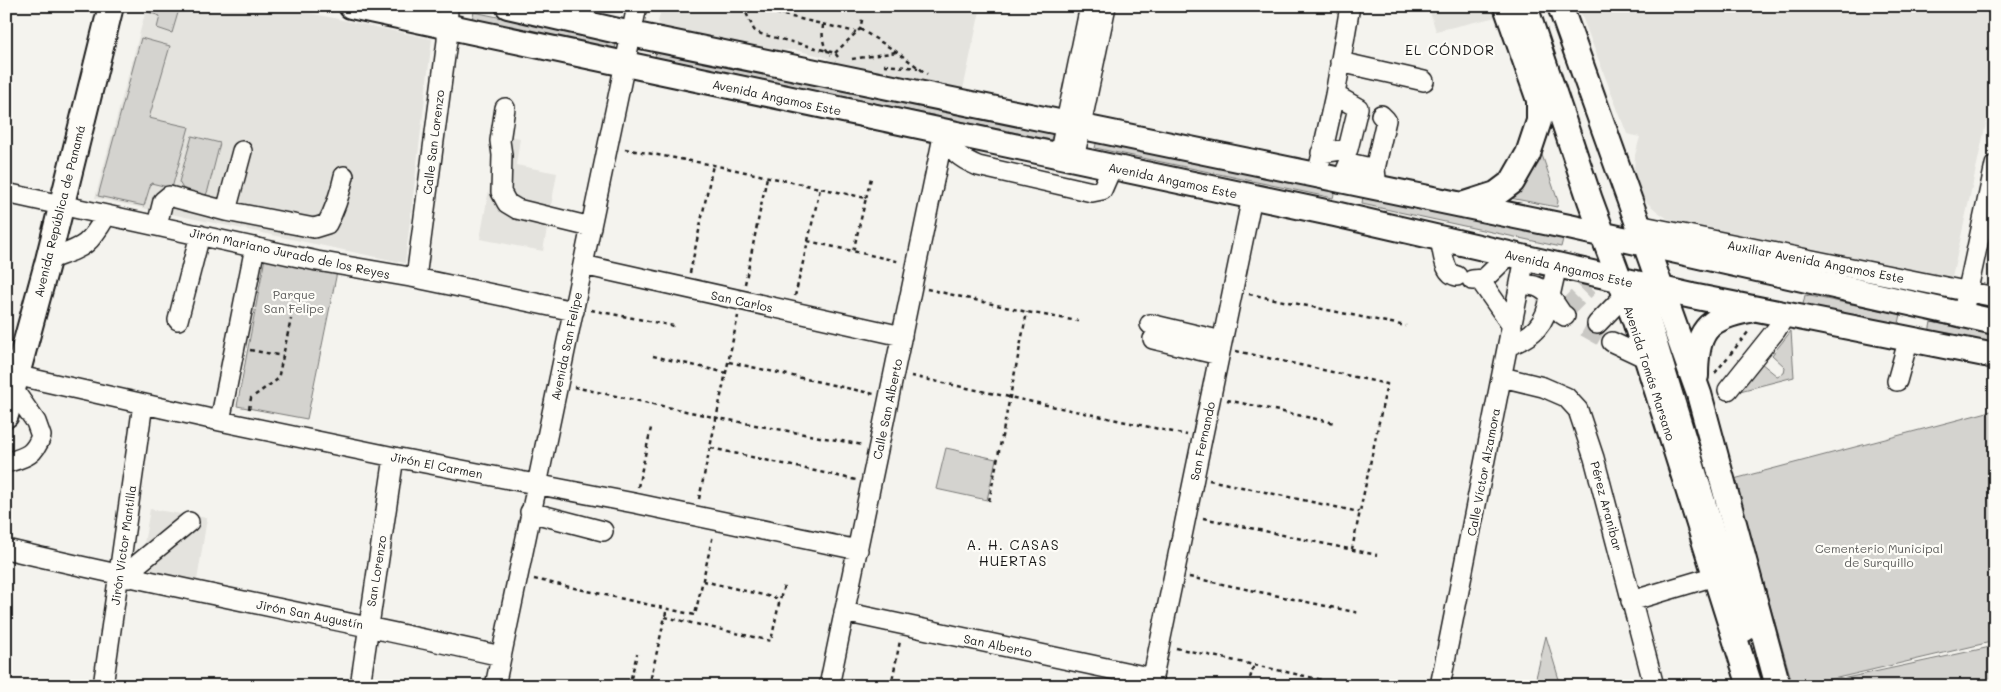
<svg xmlns="http://www.w3.org/2000/svg" width="2001" height="692" font-family="Mali,sans-serif">
<style>
.built{fill:#e4e3de}
.green{fill:#d4d3cf;stroke:#787876}
.lines{fill:none;stroke-linecap:round;stroke-linejoin:round}
.minor-tunnel{stroke:#c9c8c4;stroke-width:19;stroke-dasharray:19 9;stroke-linecap:butt}
.minor-casing{stroke:#1c1c1c;stroke-width:22}
.major-casing{stroke:#1c1c1c;stroke-width:28}
.path{stroke:#1c1c1c;stroke-width:2.5;stroke-dasharray:4 4;stroke-linecap:butt}
.minor{stroke:#fdfcf7;stroke-width:19}
.major{stroke:#fdfcf7;stroke-width:24}
.labels{text-anchor:middle;dominant-baseline:central;stroke-width:4.5;stroke-linejoin:round;paint-order:stroke}
.street-label{font-size:12px;fill:#1c1c1c;stroke:#fdfcf7}
.park-label{font-size:12px;fill:#5c5c5b;stroke:#fdfcf7}
.neighbourhood-label{font-size:14px;letter-spacing:1px;fill:#1c1c1c;stroke:#fdfcf7}
</style>
<rect width="100%" height="100%" fill="#f4f3ee"/>
<filter id="ink" filterUnits="userSpaceOnUse"><feTurbulence type="fractalNoise" baseFrequency=".02" numOctaves="2"/><feDisplacementMap in="SourceGraphic" scale="10" xChannelSelector="R" yChannelSelector="G"/><feConvolveMatrix kernelMatrix="1 2 1 2 8 2 1 2 1" color-interpolation-filters="sRGB"/></filter>
<g filter="url(#ink)">
<!-- built -->
<path class="built" d="M147,6h130l155,33 -27,224 -310,-65z
M662,6h319l-19,88 -114,-26 -26,-12 -28,-6 -24,1 -106,-22 -6,-7z
M1428,6h74l3,9 -69,16z
M1578,6h417v77l-44,199 -273,-60 -10,-3 -10,-7 -13,-11 -7,-14 -4,-17 1,-15 5,-18 -13,-3z
M499,134l21,4 -4,27 41,8 -14,78 -63,-12z
M150,509l57,9 -10,63 -49,-8 -7,-12z"/>
<!-- green -->
<path class="green" d="M150,6h30l-8,27 -15,-5 3,-12 -12,-4z
M474,12l142,30 -1,8 -143,-31z
M141,38l29,8 -21,72 40,9 -17,61 -21,-5 -7,23 -46,-10z
M657,47l396,83 -2,10 -396,-83z
M192,136l28,7 -12,47 -2,5 -3,1 -18,-4 -6,-10z
M1097,140l238,50 -2,8 -238,-50z
M1541,152l17,49 -1,6 -47,-9c13,-15 24,-27 31,-46z
M1363,195l200,44 -2,8 -199,-43z
M265,258l72,14 -30,147 -70,-13z
M1805,295l96,19 -3,14 -96,-19z
M1931,322l64,12v11l-66,-12z
M1791,331l3,46 -58,15 25,-29 16,13 7,-3 1,-6 -13,-12z
M1995,410v231l-192,45h-10l-59,-207z
M946,448l50,11 -9,41 -51,-11z
M1546,636l15,50h-27z
M1995,646v40h-186z"/>
<g class="lines">
<!-- minor-tunnel -->
<path class="minor-tunnel" d="M1564,311l25,-25
M1585,327l27,15"/>
<defs>
<path id="minor" d="M1340,62l84,19
M505,108l-5,33 2,14 -1,37 6,11 10,6 74,18
M944,132c11,21 11,24 34,34l114,26 10,-2 10,-23
M1321,153l27,-4 10,-41 -23,-13
M1059,156l31,-150
M1074,159l32,-153
M1375,169l11,-49 -5,-5
M1317,176l18,-81 15,-89
M1342,180l7,-17 26,6 2,19
M6,193l311,68 99,17 158,33
M226,211l16,-60
M157,225l6,-24 6,-5 57,15 88,17 13,-4c9,-16 13,-30 17,-48
M1638,225l357,72
M1440,239c3,11 3,35 17,37
M48,260c34,-13 39,-11 58,-44
M583,265l319,71
M1557,265l-7,31 12,18 3,2
M416,278l31,-237 1,-35
M1472,280l12,-1 26,-25
M1480,280l32,46
M1639,283l106,349
M1965,303l30,-138
M178,320l22,-85
M1150,324l72,17
M1597,324l28,-29
M1153,339l62,15
M1612,342l34,16
M1508,346c25,-10 38,-21 42,-50 -10,-10 -16,-11 -30,-12
M6,373l214,48 174,36 240,46 224,47
M1502,377l41,10 23,10 12,13 16,48 60,228
M1897,381l12,-43
M1728,390l48,-60 10,-16
M220,421l35,-174
M6,463c19,-6 28,-7 35,-27l-5,-14 -23,-33
M530,512l73,19
M6,549c165,39 331,70 495,107
M129,578l10,-15 50,-41
M1631,601l84,-25
M844,612l309,66
M103,686l40,-282
M360,686l34,-229
M495,686l142,-680
M829,686l115,-554
M1151,686l101,-489
M1440,686l85,-428"/>
<path id="major" d="M351,6l984,208 357,82 303,60
M508,6l123,28 938,193 426,95
M1525,6l65,194 45,121 115,365
M1560,6l139,388 79,292
M1462,205l34,-11 16,-12 16,-28 11,-33v-21l-33,-94
M1696,376c0,-45 10,-58 54,-66
M6,415l42,-155 63,-254"/>
</defs>
<!-- minor casing -->
<use href="#minor" class="minor-casing"/>
<!-- major casing -->
<use href="#major" class="major-casing"/>
<!-- path -->
<path class="path" d="M743,6l11,24 7,4 74,19 3,4
M745,6l111,26
M782,15l2,-9
M823,25c-1,11 -1,22 8,30
M860,29l37,23 30,22
M835,53l25,-24 3,-13
M852,59l45,-7
M884,65l34,3
M625,149l88,16 153,33 -13,54
M866,198l5,-20
M808,241l12,-52
M690,273l23,-108
M745,284l22,-107
M927,289l100,23 51,9
M1249,294l157,32
M795,296l13,-55 93,21
M591,310l83,16
M250,350l33,6
M1236,351l151,33 -35,165
M653,356l74,17
M729,362l145,32
M1715,373l34,-42
M911,376l276,59
M574,387l144,31 145,27
M1227,400l108,23
M249,409l2,-11 27,-19 13,-60
M711,448l145,32
M1209,480l150,32
M638,487l13,-59
M699,499l39,-183
M989,501l38,-189
M1203,518l174,37
M1189,577l170,36
M534,579l161,36 18,-80
M703,581l77,18 4,-13
M665,617l106,24 9,-42
M1176,648l147,32 -1,6
M629,686l8,-32
M649,686l18,-78
M891,686l9,-45
M1248,686l6,-22"/>
<!-- minor -->
<use href="#minor" class="minor"/>
<!-- major -->
<use href="#major" class="major"/>
</g>
</g>
<g class="labels">
<!-- street labels -->
<g class="street-label">
<text transform="translate(777 97) rotate(12)">Avenida Angamos Este</text>
<text transform="translate(433 142) rotate(-83)">Calle San Lorenzo</text>
<text transform="translate(1173 180) rotate(12)">Avenida Angamos Este</text>
<text transform="translate(59 211) rotate(-76)">Avenida República de Panamá</text>
<text transform="translate(290 253) rotate(12)">Jirón Mariano Jurado de los Reyes</text>
<text transform="translate(1816 261) rotate(11)">Auxiliar Avenida Angamos Este</text>
<text transform="translate(1569 268) rotate(13)">Avenida Angamos Este</text>
<text transform="translate(742 301) rotate(12)">San Carlos</text>
<text transform="translate(566 346) rotate(-78)">Avenida San Felipe</text>
<text transform="translate(1650 373) rotate(72)">Avenida Tomás Marsano</text>
<text transform="translate(887 409) rotate(-78)">Calle San Alberto</text>
<text transform="translate(1202 441) rotate(-78)">San Fernando</text>
<text transform="translate(437 465) rotate(11)">Jirón El Carmen</text>
<text transform="translate(1483 472) rotate(-79)">Calle Víctor Alzamora</text>
<text transform="translate(1607 506) rotate(75)">Pérez Aranibar</text>
<text transform="translate(123 545) rotate(-82)">Jirón Víctor Mantilla</text>
<text transform="translate(376 571) rotate(-81)">San Lorenzo</text>
<text transform="translate(310 614) rotate(11)">Jirón San Augustín</text>
<text transform="translate(998 645) rotate(12)">San Alberto</text>
</g>
<!-- park labels -->
<g class="park-label">
<text x="294" y="294">Parque<tspan x="294" dy="14">San Felipe</tspan></text>
<text x="1879" y="548">Cementerio Municipal<tspan x="1879" dy="14">de Surquillo</tspan></text>
</g>
<!-- neighbourhood labels -->
<g class="neighbourhood-label">
<text x="1450" y="49">EL CÓNDOR</text>
<text x="1013" y="544">A. H. CASAS<tspan x="1013" dy="16">HUERTAS</tspan></text>
</g>
</g>
<!-- margin -->
<rect width="2001" height="692" fill="none" stroke="#fdfcf7" stroke-width="25"/>
<rect x="12" y="12" width="1976" height="667" fill="none" stroke="#1c1c1c" stroke-width="2" filter="url(#ink)"/>
</svg>
